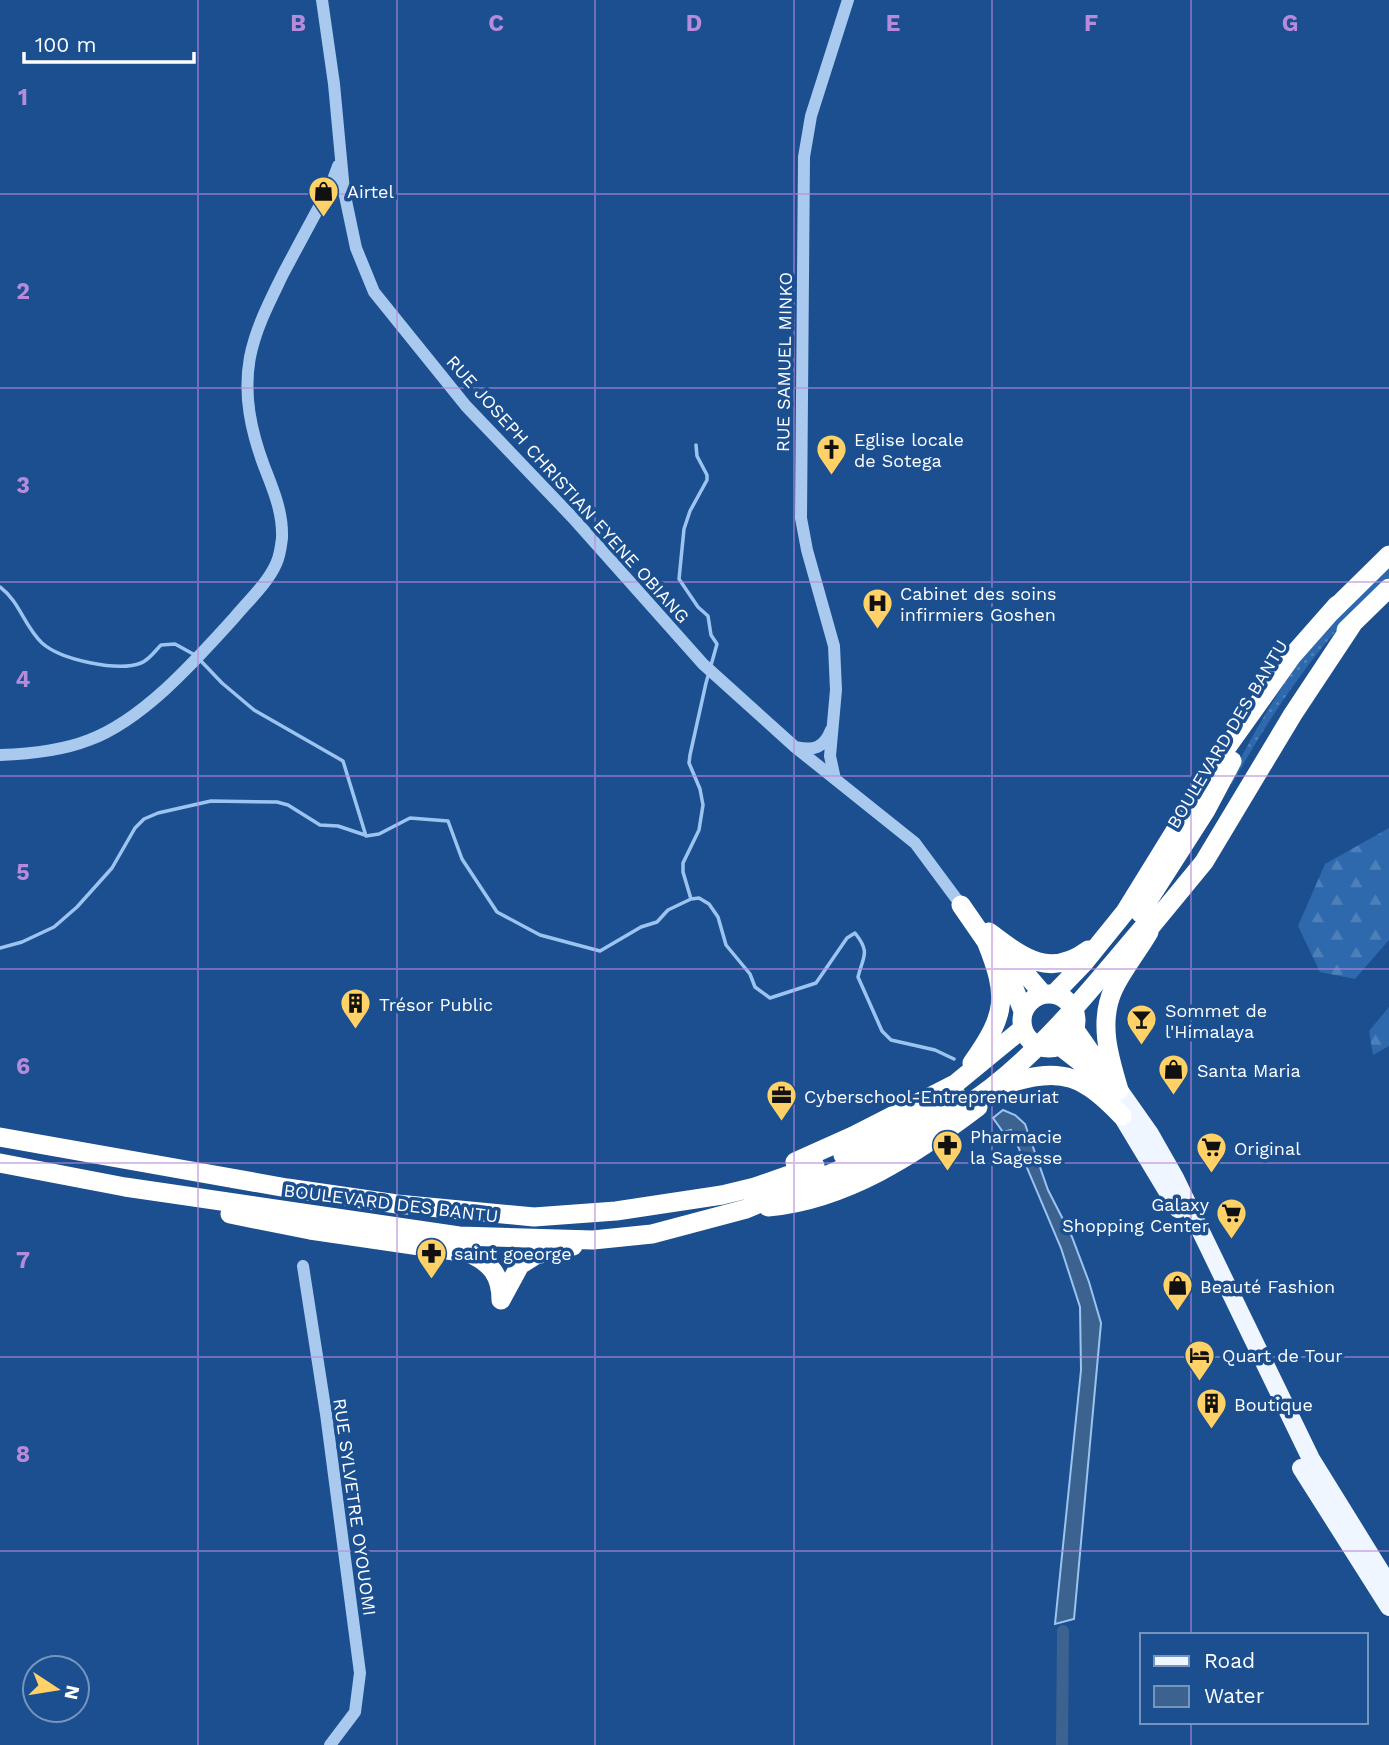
<svg xmlns="http://www.w3.org/2000/svg" width="1389" height="1745" font-family="'Work Sans',sans-serif">
<style>
.green{fill:url(#green-dots)}
.forest{fill:url(#forest-firs)}
.water{fill:#3c6290;stroke:#9cc4f0;stroke-width:2}
.lines{fill:none;stroke-linecap:round;stroke-linejoin:round}
.stream{stroke:#9cc4f0;stroke-width:3.5}
.canal{stroke:#3c6290;stroke-width:12}
.minor{stroke:#a9c9ee;stroke-width:12}
.major{stroke:#f0f6ff;stroke-width:18}
.highway{stroke:#fff;stroke-width:19}
.highway-bridge{stroke:#fff;stroke-width:19}
.grid{fill:none;stroke:#b68bdc;stroke-width:2;stroke-opacity:0.55}
.labels{text-anchor:middle;dominant-baseline:central;stroke-width:7;stroke-linejoin:round;paint-order:stroke}
.poi-label{font-size:18px;fill:#fff;stroke:#1b4f8f;text-anchor:start}
.street-label{font-size:18px;fill:#fff;stroke:#1b4f8f}
.grid-label{font-size:23px;text-anchor:middle;font-weight:bold;fill:#b68bdc;stroke:#1b4f8f;stroke-width:7;stroke-linejoin:round;paint-order:stroke}
</style>
<defs>
<pattern id="green-dots" width="8" height="8" patternUnits="userSpaceOnUse" patternTransform="scale(1.75)"><rect width="8" height="8" fill="#2e69ad"/><path d="M2 2h.1M6 6h.1" fill="none" stroke="#4d80b9" stroke-width="1.8" stroke-linecap="round"/></pattern>
<pattern id="forest-firs" width="22" height="20" patternUnits="userSpaceOnUse" patternTransform="scale(1.75)"><rect width="22" height="20" fill="#2e69ad"/><path d="M5 1l3.5 6h-7zM16 11l3.5 6h-7z" fill="#4d80b9"/></pattern>
</defs>
<rect width="100%" height="100%" fill="#1b4f8f"/>
<!-- green -->
<path class="green" d="M1389,566v11c-66,59 -114,130 -157,207l-3,-3c27,-53 57,-106 95,-151 19,-23 44,-43 65,-64z"/>
<!-- forest -->
<path class="forest" d="M1389,828v112l-34,39 -35,-7 -22,-46 27,-62z
M1389,1007v39l-16,9 -4,-24z"/>
<!-- water -->
<path class="water" d="M1003,1110l12,5 10,9 23,66 24,47 17,45 12,41 -27,296 -19,5 26,-254 -1,-63 -19,-59 -50,-118 -8,2 -10,-14z"/>
<g class="lines">
<!-- stream -->
<path class="stream" d="M0,587c20,15 24,39 42,56 19,17 76,29 99,20 8,-3 14,-12 20,-18l14,-1 20,11
M200,660l22,23 32,27 89,51 23,75 13,-2 31,-16 38,3 14,38 35,53 43,23 60,16 41,-24 16,-5 11,-12 23,-11 8,-1 10,6 9,13 8,28 24,29 5,13 15,11 46,-15 31,-45 8,-5c16,20 8,23 3,44l24,54 9,9 44,10 19,9
M691,899l-8,-27v-9l16,-33 4,-25 -3,-16 -11,-26 1,-8 16,-72 11,-39 -6,-9 -3,-19 -10,-9 -19,-28 5,-50 6,-18 17,-31v-5l-10,-19 -1,-11
M0,948l22,-6 32,-15 23,-20 35,-39 23,-40 9,-9 14,-6 53,-12 66,1 11,3 32,20 18,1 27,9"/>
<!-- canal -->
<path class="canal" d="M1062,1745l1,-114"/>
<!-- minor -->
<path class="minor" d="M322,0l12,84 10,107 12,57 18,44 92,114 107,112 130,146 92,83 120,96 46,62
M796,747c18,4 28,1 35,-17
M0,755c29,-1 61,-4 89,-15 54,-20 106,-79 145,-122 14,-17 33,-34 42,-54 4,-8 5,-18 6,-26 1,-26 -9,-49 -18,-72 -13,-35 -21,-71 -14,-109 6,-30 20,-56 33,-83 16,-30 32,-60 48,-89l7,-19
M835,779l-5,-23 6,-66 -2,-44 -27,-96 -6,-32 3,-361 7,-41 37,-116
M303,1266l23,148 34,259 -5,39 -25,33"/>
<!-- major -->
<path class="major" d="M1119,1090l31,44 25,44 136,281 78,126
M1122,1116l56,93
M1301,1468l88,139"/>
<!-- highway -->
<path class="highway" d="M1330,613l59,-58
M1346,630l43,-42
M961,905l47,68 15,38
M1140,913l66,-103 26,-49
M989,932c33,25 60,47 99,18
M1139,941l65,-79 89,-148 61,-92
M1007,952l36,42
M1022 1021a27 27 0 1 1 54 0a27 27 0 1 1-54 0Z
M1054,994l29,-30 42,-52 100,-162 67,-94 45,-51
M1075,1030l30,43
M1060,1046l23,18 22,28
M972,1063c35,-49 36,-67 14,-122
M1010,1083c53,-17 74,-6 112,33
M1119,1090c-10,-33 -21,-69 -5,-102 9,-19 24,-37 35,-56
M0,1137l287,51 110,16 137,13 82,-6 106,-16 33,-8 60,-21
M843,1155l44,-20
M795,1162l58,-26 102,-52 67,-55
M0,1163l125,24 334,49 134,4 59,-6 94,-25 146,-61
M768,1207c78,-7 148,-53 210,-100
M230,1214l80,16 158,23c22,9 33,22 33,47
M501,1300l19,-35 16,-10 37,-9"/>
<!-- highway-bridge -->
<path class="highway-bridge" d="M887,1135l70,-39
M892,1148c35,-18 69,-37 100,-61 60,-47 106,-107 155,-164"/>
</g>
<!-- grid -->
<path class="grid" d="M198,0v1745M397,0v1745M595,0v1745M794,0v1745M992,0v1745M1191,0v1635M0,194h1389M0,388h1389M0,582h1389M0,776h1389M0,969h1389M0,1163h1389M0,1357h1389M0,1551h1389M1191,1722v23"/>
<!-- icons -->
<defs>
<symbol id="shop-pin" viewBox="-11 -11 22 30"><path d="M0 17L-7.5 6A9.5 9.5 0 1 1 7.5 6Z" fill="#ffd166" stroke="#1b4f8f"/><path d="M-5-2.5h2.3a2.7 3.5 0 0 1 5.4 0H5L5.5 6h-11ZM-1.5-2.5h3a1.5 2.3 0 0 0-3 0Z" fill="#111"/></symbol>
<symbol id="church-pin" viewBox="-11 -11 22 30"><path d="M0 17L-7.5 6A9.5 9.5 0 1 1 7.5 6Z" fill="#ffd166" stroke="#1b4f8f"/><path d="M-1.2-6h2.4v3.5h3.3v2.4h-3.3V6h-2.4V-.1h-3.3v-2.4h3.3Z" fill="#111"/></symbol>
<symbol id="hospital-pin" viewBox="-11 -11 22 30"><path d="M0 17L-7.5 6A9.5 9.5 0 1 1 7.5 6Z" fill="#ffd166" stroke="#1b4f8f"/><path d="M-5-5h3v3.5h4V-5h3V5h-3V1.5h-4V5h-3Z" fill="#111"/></symbol>
<symbol id="building-pin" viewBox="-11 -11 22 30"><path d="M0 17L-7.5 6A9.5 9.5 0 1 1 7.5 6Z" fill="#ffd166" stroke="#1b4f8f"/><path d="M-4-6H4V6H1V3H-1V6H-4ZM-2.5-4.3h1.7v1.8h-1.7ZM.8-4.3h1.7v1.8H.8ZM-2.5-1h1.7V.8h-1.7ZM.8-1h1.7V.8H.8Z" fill="#111"/></symbol>
<symbol id="bar-pin" viewBox="-11 -11 22 30"><path d="M0 17L-7.5 6A9.5 9.5 0 1 1 7.5 6Z" fill="#ffd166" stroke="#1b4f8f"/><path d="M-6-5H6L.8 .8V4.5H3.5V6h-7V4.5H-.8V.8Z" fill="#111"/></symbol>
<symbol id="office-pin" viewBox="-11 -11 22 30"><path d="M0 17L-7.5 6A9.5 9.5 0 1 1 7.5 6Z" fill="#ffd166" stroke="#1b4f8f"/><path d="M-6-3h4V-5.5h4V-3h4V5H-6ZM-1-4.5V-3h2v-1.5ZM-6 0V1H6V0Z" fill="#111"/></symbol>
<symbol id="pharmacy-pin" viewBox="-11 -11 22 30"><path d="M0 17L-7.5 6A9.5 9.5 0 1 1 7.5 6Z" fill="#ffd166" stroke="#1b4f8f"/><path d="M-2-6h4v4h4v4h-4v4h-4v-4h-4v-4h4Z" fill="#111"/></symbol>
<symbol id="supermarket-pin" viewBox="-11 -11 22 30"><path d="M0 17L-7.5 6A9.5 9.5 0 1 1 7.5 6Z" fill="#ffd166" stroke="#1b4f8f"/><path d="M-6-5.5h2.5l.6 2H6L4.5 2H-2.5L-4.4-4H-6ZM-1.5 3.2a1.3 1.3 0 1 0 .1 0ZM3 3.2a1.3 1.3 0 1 0 .1 0Z" fill="#111"/></symbol>
<symbol id="hotel-pin" viewBox="-11 -11 22 30"><path d="M0 17L-7.5 6A9.5 9.5 0 1 1 7.5 6Z" fill="#ffd166" stroke="#1b4f8f"/><path d="M-6-4.5h1.5V1H6V5H4.5V3h-9V5H-6ZM-4 0a1.8 1.8 0 1 1 3.6 0ZM.5 0V-2.5h3Q6-2.5 6 0Z" fill="#111"/></symbol>
</defs>
<g fill-rule="evenodd">
<use href="#shop-pin" x="306" y="174" width="35" height="47"/>
<use href="#church-pin" x="814" y="432" width="35" height="47"/>
<use href="#hospital-pin" x="860" y="586" width="35" height="47"/>
<use href="#building-pin" x="338" y="986" width="35" height="47"/>
<use href="#bar-pin" x="1124" y="1002" width="35" height="47"/>
<use href="#shop-pin" x="1156" y="1052" width="35" height="47"/>
<use href="#office-pin" x="764" y="1078" width="35" height="47"/>
<use href="#pharmacy-pin" x="930" y="1128" width="35" height="47"/>
<use href="#supermarket-pin" x="1194" y="1130" width="35" height="47"/>
<use href="#supermarket-pin" x="1214" y="1196" width="35" height="47"/>
<use href="#pharmacy-pin" x="414" y="1236" width="35" height="47"/>
<use href="#shop-pin" x="1160" y="1268" width="35" height="47"/>
<use href="#hotel-pin" x="1182" y="1338" width="35" height="47"/>
<use href="#building-pin" x="1194" y="1386" width="35" height="47"/>
</g>
<g class="labels">
<!-- poi labels -->
<g class="poi-label">
<text x="347" y="191">Airtel</text>
<text x="854" y="439">Eglise locale<tspan x="854" dy="21">de Sotega</tspan></text>
<text x="900" y="593">Cabinet des soins<tspan x="900" dy="21">infirmiers Goshen</tspan></text>
<text x="379" y="1004">Trésor Public</text>
<text x="1165" y="1010">Sommet de<tspan x="1165" dy="21">l'Himalaya</tspan></text>
<text x="1197" y="1070">Santa Maria</text>
<text x="804" y="1096">Cyberschool-Entrepreneuriat</text>
<text x="970" y="1136">Pharmacie<tspan x="970" dy="21">la Sagesse</tspan></text>
<text x="1234" y="1148">Original</text>
<text x="1209" y="1204" text-anchor="end">Galaxy<tspan x="1209" dy="21">Shopping Center</tspan></text>
<text x="454" y="1253">saint goeorge</text>
<text x="1200" y="1286">Beauté Fashion</text>
<text x="1222" y="1355">Quart de Tour</text>
<text x="1234" y="1404">Boutique</text>
</g>
<!-- street labels -->
<g class="street-label">
<text transform="translate(784 362) rotate(-89)">RUE SAMUEL MINKO</text>
<text transform="translate(568 489) rotate(48)">RUE JOSEPH CHRISTIAN EYENE OBIANG</text>
<text transform="translate(1227 734) rotate(-59)">BOULEVARD DES BANTU</text>
<text transform="translate(391 1203) rotate(7)">BOULEVARD DES BANTU</text>
<text transform="translate(355 1507) rotate(82)">RUE SYLVETRE OYOUOMI</text>
</g>
</g>
<g class="grid-label">
<text x="298" y="31">B</text>
<text x="496" y="31">C</text>
<text x="694" y="31">D</text>
<text x="893" y="31">E</text>
<text x="1091" y="31">F</text>
<text x="1290" y="31">G</text>
<text x="23" y="105">1</text>
<text x="23" y="299">2</text>
<text x="23" y="493">3</text>
<text x="23" y="687">4</text>
<text x="23" y="880">5</text>
<text x="23" y="1074">6</text>
<text x="23" y="1268">7</text>
<text x="23" y="1462">8</text>
</g>
<!-- legend -->
<rect x="1140" y="1633" width="228" height="91" fill="#1b4f8f" stroke="#7695bc" stroke-width="2"/>
<rect x="1154" y="1656" width="35" height="10" fill="#f0f6ff" stroke="#7695bc" stroke-width="2"/>
<text x="1204" y="1668" font-size="21" fill="#ffffff">Road</text>
<rect x="1154" y="1686" width="35" height="21" fill="#3c6290" stroke="#7695bc" stroke-width="2"/>
<text x="1204" y="1703" font-size="21" fill="#ffffff">Water</text>
<!-- north arrow -->
<g transform="translate(56 1689) rotate(102)"><circle r="33" fill="#1b4f8f" stroke="#7695bc" stroke-width="2"/>
<path d="M0-5L12 26L0 18L-12 26Z" fill="#ffd166"/>
<text y="-10" font-size="19" font-weight="bold" text-anchor="middle" fill="#ffffff">N</text>
</g>
<!-- scale -->
<path d="M24 52v10h170v-10" fill="none" stroke="#ffffff" stroke-width="3.5"/>
<text x="35" y="52" font-size="21" fill="#ffffff" stroke="#1b4f8f" stroke-width="5" paint-order="stroke">100 m</text>
</svg>
